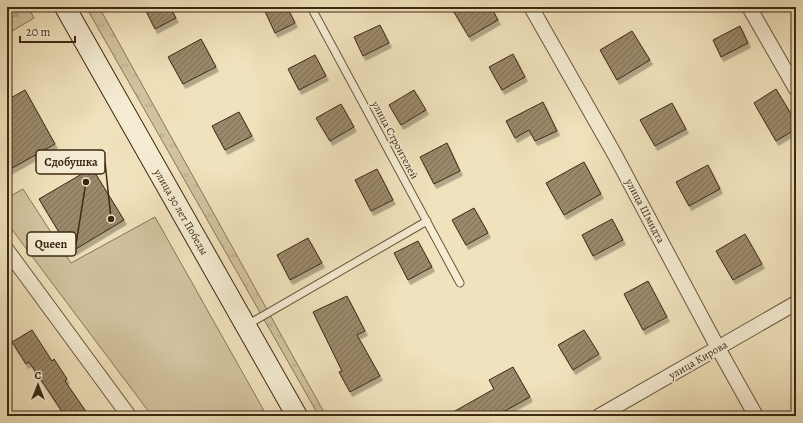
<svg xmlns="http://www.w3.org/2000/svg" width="803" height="423" font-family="Alegreya,serif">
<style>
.grass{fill:url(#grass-tufts);stroke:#887659}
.forest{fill:url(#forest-firs);stroke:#887659}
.park{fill:#d2c39f;stroke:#887659}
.building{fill:url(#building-hatch);stroke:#3d2913;filter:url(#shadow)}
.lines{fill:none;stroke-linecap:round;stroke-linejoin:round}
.lane-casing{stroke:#6a573d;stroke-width:9}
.street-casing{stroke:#6a573d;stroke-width:16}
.secondary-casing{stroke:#3d2913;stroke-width:22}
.lane{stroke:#f5ecd3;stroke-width:7}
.street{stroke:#f5ecd3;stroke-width:14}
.secondary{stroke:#f5ecd3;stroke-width:20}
.labels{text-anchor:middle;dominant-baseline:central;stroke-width:3;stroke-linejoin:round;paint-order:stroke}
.street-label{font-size:11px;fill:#3d2913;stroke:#f5ecd3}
.leader{fill:none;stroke:#3d2913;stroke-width:1.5}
.callout-dot{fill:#3d2913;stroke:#f5ecd3;stroke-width:1.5}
.callout{fill:#f5ecd3;stroke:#3d2913;stroke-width:1.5}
.callout-label{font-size:12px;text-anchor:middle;font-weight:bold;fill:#3d2913}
</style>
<defs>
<pattern id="grass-tufts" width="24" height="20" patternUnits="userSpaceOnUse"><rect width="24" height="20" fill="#d2c39f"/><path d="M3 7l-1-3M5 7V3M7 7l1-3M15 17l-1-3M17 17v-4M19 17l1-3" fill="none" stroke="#b5a888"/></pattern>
<pattern id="forest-firs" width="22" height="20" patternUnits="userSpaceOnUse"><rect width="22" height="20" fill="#d2c39f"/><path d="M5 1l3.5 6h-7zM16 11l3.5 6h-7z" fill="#b5a888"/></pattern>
<pattern id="building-hatch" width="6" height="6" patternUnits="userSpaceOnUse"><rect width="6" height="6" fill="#9a896b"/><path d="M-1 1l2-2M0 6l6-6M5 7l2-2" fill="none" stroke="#7f7057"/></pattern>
<filter id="shadow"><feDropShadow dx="2.5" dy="4.5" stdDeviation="0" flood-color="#0004"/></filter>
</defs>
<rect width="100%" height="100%" fill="#f0e2bc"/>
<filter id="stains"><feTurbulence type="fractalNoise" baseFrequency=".005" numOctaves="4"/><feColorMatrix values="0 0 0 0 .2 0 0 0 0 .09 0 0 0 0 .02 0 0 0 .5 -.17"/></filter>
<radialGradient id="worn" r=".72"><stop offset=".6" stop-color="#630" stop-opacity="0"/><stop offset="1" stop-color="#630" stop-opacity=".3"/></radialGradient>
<!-- grass -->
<path class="grass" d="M86,7h13l226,407 -6,2z"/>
<!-- forest -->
<path class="forest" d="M7,7h21l6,11 -27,16z"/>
<!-- park -->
<path class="park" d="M23,189l48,74 84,-46 112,199h-115l-145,-193v-25z"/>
<!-- building -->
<path class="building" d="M144,7h26l6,11 -21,11z
M263,7h24l8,16 -20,10z
M451,7h40l7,13 -29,17z
M380,25l9,18 -26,13 -9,-19z
M740,26l8,17 -27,14 -8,-17z
M632,31l18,29 -33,20 -17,-30z
M201,39l15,28 -33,17 -15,-27z
M513,54l12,23 -23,13 -13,-23z
M315,55l11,21 -27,14 -11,-21z
M776,89l20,33v7l-20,12 -22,-38z
M25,90l30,54 -48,27v-71z
M414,90l12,20 -25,15 -12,-20z
M543,102l14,29 -22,10 -6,-11 -14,8 -9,-17z
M672,103l14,26 -31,17 -15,-26z
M341,104l13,23 -24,14 -14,-23z
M239,112l13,24 -27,14 -13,-24z
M447,143l13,28 -26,13 -14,-27z
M584,162l17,32 -37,21 -18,-32z
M708,165l12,24 -31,17 -13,-24z
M92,168l32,52 -53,32 -32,-53z
M377,169l16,31 -22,11 -16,-31z
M474,208l14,25 -22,12 -14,-25z
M612,219l11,21 -30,16 -11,-21z
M745,234l17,30 -29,16 -17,-29z
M308,238l14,25 -32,17 -13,-25z
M418,241l14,26 -24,13 -14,-27z
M648,281l19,36 -24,13 -19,-36z
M347,296l18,35 -8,4 23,41 -30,16 -11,-20 3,-1 -29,-59z
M32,330l20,31 2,-2 13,20 -2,2 24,35h-24l-36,-54 -3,2 -14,-22z
M584,330l15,24 -26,16 -15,-25z
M513,367l17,30 -34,19h-50l48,-27 -5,-9z"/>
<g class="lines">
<defs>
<path id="lane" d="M311,7l149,276
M247,325l180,-104"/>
<path id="street" d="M531,7l84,148 103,193 38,68
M749,7l47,82
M7,250l122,166
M599,416l197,-113"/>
<path id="secondary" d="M65,7l232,409"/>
</defs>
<!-- lane casing -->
<use href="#lane" class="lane-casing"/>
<!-- street casing -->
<use href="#street" class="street-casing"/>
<!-- secondary casing -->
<use href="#secondary" class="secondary-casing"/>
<!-- lane -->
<use href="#lane" class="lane"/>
<!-- street -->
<use href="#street" class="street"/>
<!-- secondary -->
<use href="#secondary" class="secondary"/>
</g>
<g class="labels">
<!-- street labels -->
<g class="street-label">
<text transform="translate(395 140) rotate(62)">улица Строителей</text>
<text transform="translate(645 211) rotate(62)">улица Шмидта</text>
<text transform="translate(181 212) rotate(60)">улица 30 лет Победы</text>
<text transform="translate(698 360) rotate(-30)">улица Кирова</text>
</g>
</g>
<!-- callouts -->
<path class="leader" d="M111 219L105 162M86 182L76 244"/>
<g class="callout-dot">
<circle cx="111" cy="219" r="4"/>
<circle cx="86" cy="182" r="4"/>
</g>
<g class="callout">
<rect x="36" y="150" width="69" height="24" rx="4"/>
<rect x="27" y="232" width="49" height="24" rx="4"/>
</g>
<g class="callout-label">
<text x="71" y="166">Сдобушка</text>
<text x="51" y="248">Queen</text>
</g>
<!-- margin -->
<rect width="803" height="423" fill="none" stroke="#f0e2bc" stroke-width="24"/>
<rect x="8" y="8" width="787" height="407" fill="none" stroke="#3d2913" stroke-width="2"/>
<rect x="12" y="12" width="779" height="399" fill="none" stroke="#3d2913"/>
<!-- north arrow -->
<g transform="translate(38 385)" stroke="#f5ecd3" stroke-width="3" paint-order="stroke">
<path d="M0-3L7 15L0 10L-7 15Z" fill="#3d2913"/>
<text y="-6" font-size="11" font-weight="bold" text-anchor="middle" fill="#3d2913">С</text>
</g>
<!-- scale -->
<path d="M20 36v6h55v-6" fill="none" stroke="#3d2913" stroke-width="2"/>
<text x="26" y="36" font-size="12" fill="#3d2913" stroke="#f5ecd3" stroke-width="3" paint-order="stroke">20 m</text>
<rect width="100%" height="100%" filter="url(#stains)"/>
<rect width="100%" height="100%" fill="url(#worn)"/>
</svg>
